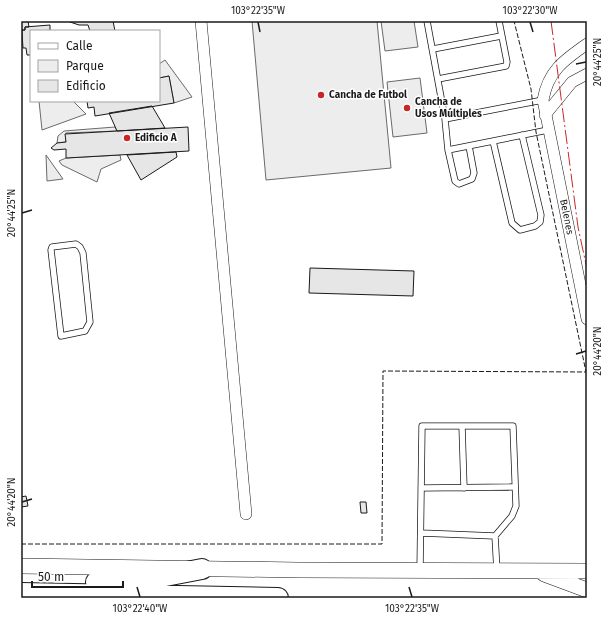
<svg xmlns="http://www.w3.org/2000/svg" width="608" height="619" font-family="'Fira Sans',sans-serif">
<style>
.green{fill:#ededed;stroke:#6a6a6a}
.building{fill:#e6e6e6;stroke:#1a1a1a}
.lines{fill:none;stroke-linecap:round;stroke-linejoin:round}
.lane-casing{stroke:#1a1a1a;stroke-width:7}
.street-casing{stroke:#1a1a1a;stroke-width:12}
.secondary-casing{stroke:#1a1a1a;stroke-width:16}
.highway-casing{stroke:#1a1a1a;stroke-width:22}
.lane{stroke:#fff;stroke-width:5.5}
.street{stroke:#fff;stroke-width:11}
.secondary{stroke:#fff;stroke-width:15}
.highway{stroke:#fff;stroke-width:20}
.fence{stroke:#1a1a1a;stroke-width:1;stroke-dasharray:5 2;stroke-linecap:butt}
.power{stroke:#c62828;stroke-width:1;stroke-dasharray:14 3 2 3;stroke-linecap:butt}
.ticks{fill:none;stroke:#1a1a1a;stroke-width:1.5}
.poi-dot{fill:#c62828;stroke:#fff;stroke-width:1.5}
.labels{text-anchor:middle;dominant-baseline:central;stroke-width:3;stroke-linejoin:round;paint-order:stroke}
.poi-label{font-size:10px;font-weight:bold;fill:#1a1a1a;stroke:#fff;text-anchor:start}
.street-label{font-size:10px;fill:#1a1a1a;stroke:#fff}
.neatline{fill:none;stroke:#1a1a1a;stroke-width:1.5}
.ticks-label{font-size:10px;text-anchor:middle;fill:#1a1a1a}
</style>
<rect width="100%" height="100%" fill="#fff"/>
<!-- green -->
<path class="green" d="M252,21h125l14,147 -125,12z
M381,21h33l4,26 -33,4z
M165,60l27,37 -18,6 -5,-27 -10,2v-14z
M420,78l7,55 -34,4 -6,-55z
M39,101h34l13,13 -44,16z
M115,127l2,4 -51,2v9l-9,1 1,-7 6,-5z
M46,155l17,24 -16,2z
M120,155l1,5 -20,9 -4,13 -35,-17 -3,-4 7,-3z"/>
<!-- building -->
<path class="building" d="M28,21l1,6h-4v3h-3l-1,3v-11z
M71,21h42l2,10h-25l-2,-6h-9l-9,-3z
M50,25v6h-19v24h-4l-1,-7h-3l-1,-15v-3h3v-3z
M169,76l5,27 -79,13 -1,-9 -6,1 -1,-7h72v-23z
M152,106l13,22 -48,3 -8,-18z
M188,127l1,24 -123,7v-9l-12,1 -3,-2 6,-5 9,-1 -1,-8z
M176,152l1,5 -36,23 -14,-25z
M310,268l104,3 -1,25 -104,-3z
M26,496l2,10 -7,1v-10z
M360,502h6l1,11h-6z"/>
<g class="lines">
<defs>
<path id="lane" d="M427,21l18,98 3,31 7,31 4,3 13,-5 2,-6 -5,-27
M433,49l68,-13
M438,79l68,-13 1,-4 -8,-41
M445,119l98,-19
M493,141l19,82 8,7 15,-4 5,-4 1,-7 -19,-80
M448,150l100,-20
M76,244l4,3 3,6 7,69 -5,9 -24,5 -10,-86 1,-3z
M462,426l2,62
M421,488l94,-1
M495,536l2,35
M420,570l2,-144h91l3,80 -4,10 -17,20 -74,-3"/>
<g id="street">
<path d="M201,21l45,493"/>
<path id="s1" d="M587,44c-23,16 -39,27 -44,56l44,219"/>
<path d="M545,115l27,-33 15,-8"/>
</g>
<path id="secondary" d="M21,566l277,4 289,1
M544,574l43,16"/>
<path id="highway" d="M96,582l59,-4 47,-9
M21,593l257,5"/>
</defs>
<!-- lane casing -->
<use href="#lane" class="lane-casing"/>
<!-- street casing -->
<use href="#street" class="street-casing"/>
<!-- secondary casing -->
<use href="#secondary" class="secondary-casing"/>
<!-- highway casing -->
<use href="#highway" class="highway-casing"/>
<!-- lane -->
<use href="#lane" class="lane"/>
<!-- street -->
<use href="#street" class="street"/>
<!-- secondary -->
<use href="#secondary" class="secondary"/>
<!-- highway -->
<use href="#highway" class="highway"/>
<!-- fence -->
<path class="fence" d="M21,544h361l1,-173 203,1 -50,-240 -5,-43 -17,-68"/>
<!-- power -->
<path class="power" d="M551,21l27,206 9,42"/>
</g>
<!-- ticks -->
<path class="ticks" d="M258,22l2,10M530,22l3,10M576,64l10,-2M22,213l10,-3M576,354l10,-3M22,502l10,-3M137,587l3,10M409,587l3,10"/>
<!-- markers -->
<g class="poi-dot">
<circle cx="321" cy="95" r="4"/>
<circle cx="407" cy="108" r="4"/>
<circle cx="127" cy="138" r="4"/>
</g>
<g class="labels">
<!-- poi labels -->
<g class="poi-label">
<text x="329" y="95">Cancha de Futbol</text>
<text x="415" y="102">Cancha de<tspan x="415" dy="12">Usos Múltiples</tspan></text>
<text x="135" y="138">Edificio A</text>
</g>
<!-- street labels -->
<g class="street-label">
<text stroke="none"><textPath href="#s1" startOffset="193">Belenes</textPath></text>
</g>
</g>
<!-- border -->
<rect width="608" height="619" fill="none" stroke="#ffffff" stroke-width="44"/>
<!-- legend -->
<rect x="30" y="30" width="130" height="72" fill="#ffffff" stroke="#a3a3a3"/>
<rect x="38" y="43" width="20" height="6" fill="#ffffff" stroke="#a3a3a3"/>
<text x="66" y="50" font-size="12" fill="#1a1a1a">Calle</text>
<rect x="38" y="60" width="20" height="12" fill="#ededed" stroke="#a3a3a3"/>
<text x="66" y="70" font-size="12" fill="#1a1a1a">Parque</text>
<rect x="38" y="80" width="20" height="12" fill="#e6e6e6" stroke="#a3a3a3"/>
<text x="66" y="90" font-size="12" fill="#1a1a1a">Edificio</text>
<!-- scale -->
<path d="M32 581v6h91v-6" fill="none" stroke="#1a1a1a" stroke-width="2"/>
<text x="38" y="581" font-size="12" fill="#1a1a1a" stroke="#ffffff" stroke-width="3" paint-order="stroke">50 m</text>
<rect x="22" y="22" width="564" height="575" class="neatline"/>
<g class="ticks-label">
<text x="258" y="14">103°22'35"W</text>
<text x="530" y="14">103°22'30"W</text>
<text transform="translate(597 62) rotate(-90)" y="4">20°44'25"N</text>
<text transform="translate(11 213) rotate(-90)" y="4">20°44'25"N</text>
<text transform="translate(597 351) rotate(-90)" y="4">20°44'20"N</text>
<text transform="translate(11 502) rotate(-90)" y="4">20°44'20"N</text>
<text x="140" y="612">103°22'40"W</text>
<text x="412" y="612">103°22'35"W</text>
</g>
</svg>
